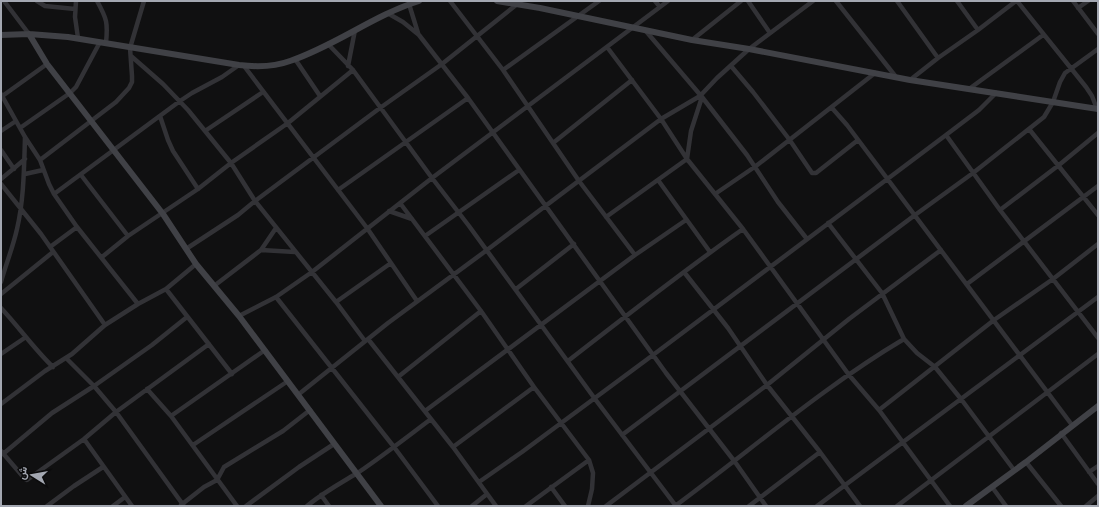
<svg xmlns="http://www.w3.org/2000/svg" width="1099" height="507" font-family="Lato,Vazirmatn,sans-serif">
<style>
.lines{fill:none;stroke-linecap:round;stroke-linejoin:round}
.street{stroke:#323236;stroke-width:4.5}
.secondary{stroke:#404146;stroke-width:6}
</style>
<rect width="100%" height="100%" fill="#101011"/>
<g class="lines">
<!-- street -->
<path class="street" d="M4,1l25,33
M37,1l8,5 30,3
M76,1l-1,16 3,21
M97,1c10,18 11,22 9,42
M450,1l53,69 76,111 56,74
M655,1l5,6
M748,1l22,32
M836,1l60,76
M897,1l41,57
M957,1l21,29
M1017,1l69,86 6,9 5,13
M1073,1l25,33
M409,4l9,29
M1078,8l10,-7
M389,14l14,8 16,13 49,63 198,275 69,89 31,44
M645,30l57,67 45,58 31,47 29,37
M692,40l49,-39
M328,44l25,26 79,108 37,48 126,173 81,107
M607,47l54,72 26,40 56,70 106,146 30,35 71,96
M131,56l32,28 25,26 43,53 24,38 81,101 29,39
M295,59l25,37
M244,66l123,162 50,73
M348,66l7,-36
M731,66l22,26 36,47 23,34h4l42,-33
M503,70l96,-69
M910,80l28,-22 40,-28 38,-29
M969,89l74,-54
M1,94l24,43 15,23 9,24 5,10 23,33 61,77
M1,97l46,-33
M832,108l15,17 225,300
M160,116l8,24 5,11 25,38
M20,128l50,-35 6,-6 24,-45
M1029,129l69,86
M1,131l15,-10
M205,131l58,-39
M946,135l54,75 98,128
M553,143l79,-63
M1,150l13,19
M40,160l76,-58 13,-14 3,-6v-6l-2,-28 14,-47
M25,174l18,-4
M81,175l47,61
M1,179l24,-20
M658,180l52,72
M1,184l40,50 64,91
M338,190l130,-92
M54,194l126,-93 12,-8 30,-16 17,-12
M715,194l41,-28 119,-93
M400,203l81,108 53,76 55,73 4,13 -1,16 -4,17
M1000,210l59,-45 39,-32
M389,211l23,8
M606,217l81,-58 4,-28 11,-34
M828,223l54,70 22,46 13,14 18,14 26,32 53,71
M425,236l94,-66
M50,247l27,-20
M186,249l52,-34 17,-14 125,-93 62,-44 79,-63
M261,250l34,2
M102,257l26,-21 70,-47 33,-26 57,-40 65,-53
M684,272l44,56 39,57 53,67 40,54
M1,282c5,-18 12,-35 16,-53 7,-30 7,-61 8,-92
M967,284l131,-98
M214,286l47,-36 15,-22
M166,289l66,85
M516,289l58,-45
M1,294l52,-42
M276,297l118,150 44,59
M336,302l55,-39
M1,308c18,19 33,41 52,59
M239,316l37,-19 36,-25 120,-94 236,-177
M368,339l85,108 43,59
M1,354l25,-17
M67,359l27,27 22,26 68,94
M568,361c58,-45 115,-90 175,-132
M398,377l83,-66
M147,389l24,27 94,-66
M299,394l89,-71 99,-73 174,-131 39,-23 17,-18 32,-29 64,-48
M1,404l44,-33 27,-17 33,-29 33,-21 28,-15 30,-25
M879,410l115,-90 59,-41 45,-35
M425,411l210,-156 51,-35
M171,416l66,90
M1061,433l37,51
M622,435l293,-220 58,-42 71,-56 9,-15 7,-20 5,-9 33,-24
M84,439l48,67
M193,445l95,-64
M453,447l81,-60
M1,451l24,28 2,1 57,-41 32,-27 93,-68
M3,454l49,-41 42,-27 58,-41 35,-28
M1026,462l35,44
M1089,472l9,-6
M479,482l43,-30 131,-97 293,-220 33,-25 17,-17
M551,487l14,19
M992,487l14,19
M321,495l8,11
M181,505l23,-18 13,-7 7,-13 59,-36 27,-21
M47,506l27,-20 29,-19
M113,506l12,-9
M246,506l53,-39 35,-23
M307,506c17,-14 34,-23 52,-34 25,-17 48,-35 72,-53
M472,506l15,-12
M526,506l63,-46
M606,506l161,-121 82,-66 92,-69
M675,506c76,-56 148,-119 229,-167
M749,506l71,-54
M817,506l281,-209
M897,506l201,-152
M1086,506l12,-10"/>
<!-- secondary -->
<path class="secondary" d="M497,1l43,7 152,32 57,9 161,31 188,29
M29,34l18,30 116,150 33,50 43,52 142,190
M1,35l28,-1 39,3 171,28c17,2 35,2 51,-4 45,-15 84,-46 129,-60
M966,506l60,-44 72,-56"/>
</g>
<!-- border -->
<rect width="1099" height="507" fill="none" stroke="#a3a7b1" stroke-width="4"/>
<!-- north arrow -->
<g transform="translate(32 475) rotate(281)" stroke="#0b0b0c" stroke-width="3" paint-order="stroke">
<path d="M0-3L7 15L0 10L-7 15Z" fill="#a3a7b1"/>
<text y="-6" font-size="11" font-weight="bold" text-anchor="middle" fill="#a3a7b1">ش</text>
</g>
</svg>
